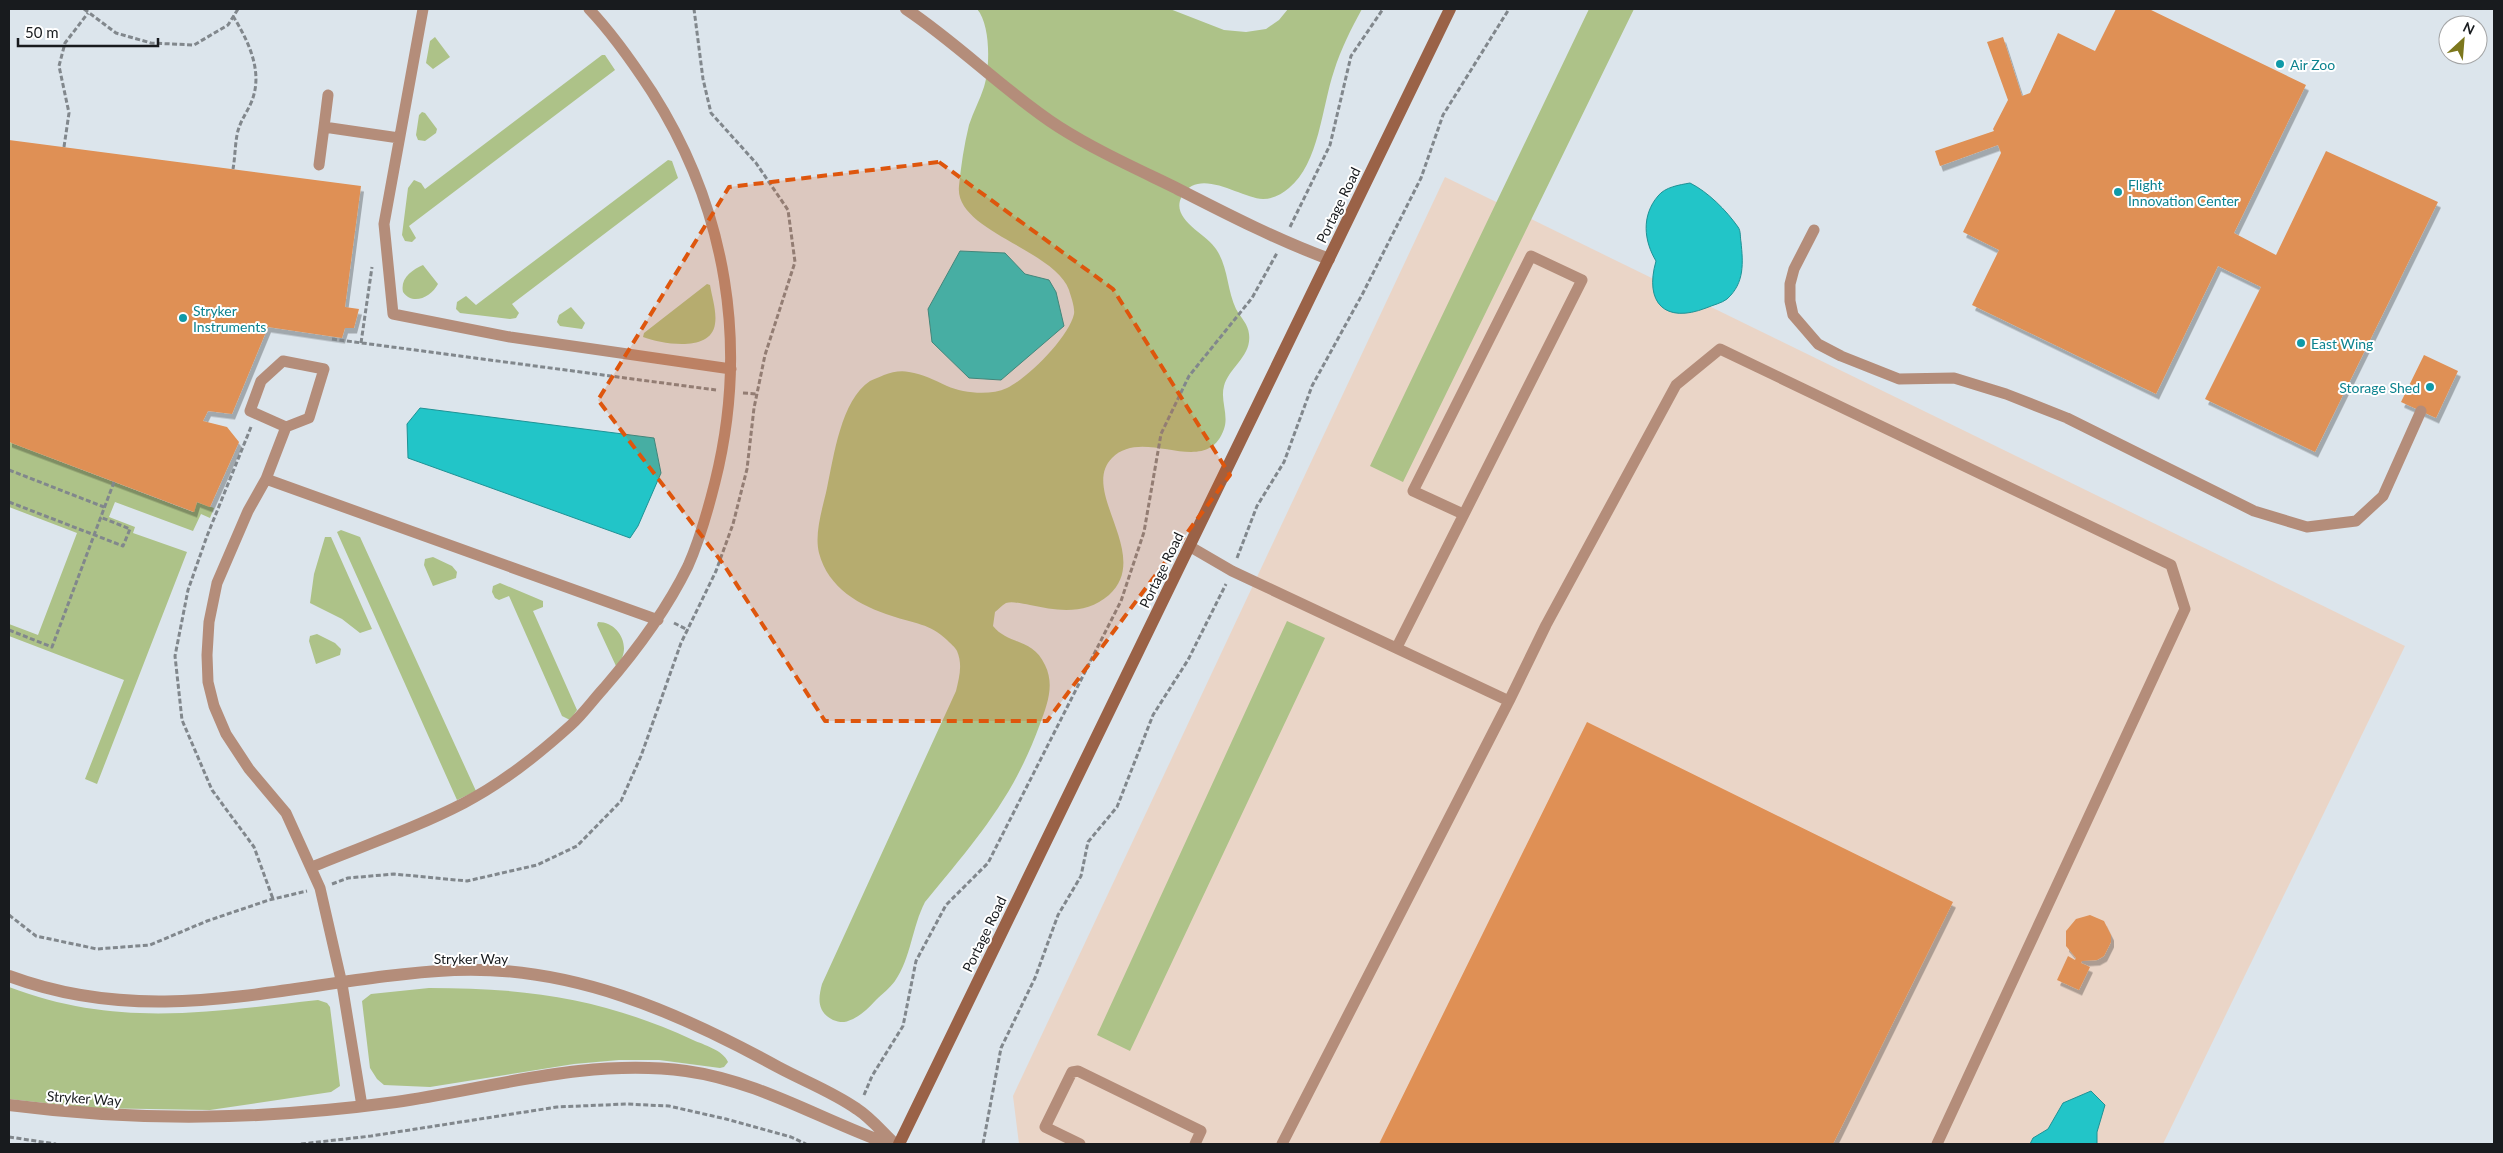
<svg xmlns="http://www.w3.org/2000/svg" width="2503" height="1153" font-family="Lato,sans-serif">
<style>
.industrial{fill:#ead5c7}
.green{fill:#adc288}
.water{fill:#22c5c8;stroke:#1f9295}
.building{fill:#df9054;filter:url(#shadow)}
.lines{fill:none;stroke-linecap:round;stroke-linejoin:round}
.path{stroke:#81878c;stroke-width:3;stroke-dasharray:5 2.5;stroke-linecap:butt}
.lane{stroke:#b48d7a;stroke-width:11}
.street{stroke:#b48d7a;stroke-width:12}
.secondary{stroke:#9a6247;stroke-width:12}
.marked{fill:#de560d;fill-opacity:0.2;stroke:#de560d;stroke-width:4;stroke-dasharray:10 6;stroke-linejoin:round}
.culture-dot{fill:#0f9aa8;stroke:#fff;stroke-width:2}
.labels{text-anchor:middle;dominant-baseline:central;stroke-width:4;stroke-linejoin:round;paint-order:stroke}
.culture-label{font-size:14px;fill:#0d838f;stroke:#fff;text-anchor:start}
.street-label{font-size:14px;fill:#181b1e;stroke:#fff}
</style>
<defs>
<filter id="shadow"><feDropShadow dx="3" dy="5.5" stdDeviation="0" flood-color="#0004"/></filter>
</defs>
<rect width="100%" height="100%" fill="#dce5ec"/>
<!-- industrial -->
<path class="industrial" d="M1445,177l960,469 -242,498h-1144l-6,-48z"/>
<!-- green -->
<path class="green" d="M977,9h193l54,21 22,2 20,-3 13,-9 9,-11h74c-11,20 -21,40 -28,62 -12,35 -15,93 -45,117 -7,6 -16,11 -26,11 -23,-1 -64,-33 -81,-3 -13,23 25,38 34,53 12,17 11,41 20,60 5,9 12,15 13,25 3,22 -20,33 -25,52 -4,14 5,29 0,43 -18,51 -80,-4 -112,29 -33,33 41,97 -3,137 -23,20 -51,16 -79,10 -7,-1 -17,-4 -24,-2 -4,2 -8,7 -11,9l-2,14c15,19 40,12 52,39 10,20 2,40 -5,59 -27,75 -66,118 -115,178 -13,25 -14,56 -30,79 -5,7 -13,13 -19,19 -7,8 -18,18 -28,21 -4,2 -10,1 -15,-1 -16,-8 -15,-21 -11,-36l134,-293c3,-13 7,-26 1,-40 -2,-4 -7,-8 -10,-11 -16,-16 -34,-17 -55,-24 -32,-10 -64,-28 -73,-63 -5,-20 4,-46 8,-65 7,-32 14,-88 43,-107 4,-2 10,-4 14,-6 8,-3 17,-5 25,-3 14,2 25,8 38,14 16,7 43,10 60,2 21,-10 62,-51 67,-74 1,-7 -3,-17 -5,-24 -15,-41 -115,-59 -110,-104 2,-20 5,-41 10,-61 4,-13 11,-25 15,-38 6,-19 7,-62 -7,-78z
M1589,9h45l-231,473 -33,-16z
M435,37l15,20 -17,12 -7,-6 4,-22z
M602,55h3l10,15 -206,156 7,12 -4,4 -7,-1 -3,-6 6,-47 6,-8 7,3 4,6z
M422,112l3,1 12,16 -1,4 -11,8 -7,-1 -2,-5 3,-20z
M668,160l4,1 6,17 -166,126 7,9 -3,5 -6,1 -50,-6 -4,-4 1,-7 9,-6 10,9z
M423,265l15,19c-7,13 -25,22 -35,8 -3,-14 9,-22 20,-27z
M707,284l3,1c2,12 7,27 5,39 -4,29 -53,20 -72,13l1,-4z
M571,307l14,16 -3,6 -22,-3 -3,-4 2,-7z
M9,442l184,70 4,-10 17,6 -4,10 -9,-4 -8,17 -78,-29 -6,15 26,10 -2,6 54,19 -90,232 -12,-5 39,-99 -115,-44v-12l29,11 39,-102 -68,-26z
M341,530l19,7 116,254 -19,9 -120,-268z
M325,537h6l41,92 -12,4 -18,-14 -32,-16 4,-29z
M433,557l19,9 5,6 -1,6 -23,8 -9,-21 1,-6z
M500,583l43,18v6l-10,4 44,99 -7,10 -8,-4 -53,-120 -10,4 -4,-2 -3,-6 1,-6z
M1287,621l38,17 -195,413 -33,-16z
M598,622c23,0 35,29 18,44l-19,-41z
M317,634l18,9 6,6 -1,6 -24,9 -7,-23 1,-5z
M9,987c107,41 199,25 309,13l9,3 3,4 10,79 -9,6 -121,18 -121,-2 -80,-9z
M429,988c99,0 173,10 264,52 11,5 30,10 35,22l-4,5 -4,1 -61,-8h-40l-45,4 -144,23 -46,-2 -7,-6 -7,-11 -8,-67 9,-7z"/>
<!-- water -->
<path class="water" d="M1690,183c18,9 36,27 48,44 3,4 2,10 3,15 2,20 4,41 -14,57 -5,4 -14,6 -21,9 -41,16 -62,-5 -50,-47 -12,-20 -15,-45 2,-65 7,-9 21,-11 32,-13z
M960,251l45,2 20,21 24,6 7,12 8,34 -63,54 -32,-2 -37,-36 -4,-33z
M420,408l234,30 7,35 -23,53 -8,12 -222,-80 -1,-34z
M2091,1091l14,14 -8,27v12h-67l3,-6 15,-9 15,-26z"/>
<!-- building -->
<path class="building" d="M2116,9h33l157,76 -72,148 42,22 50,-104 112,51 -123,250 -110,-53 56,-112 -43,-21 -62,128 -184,-89 27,-55 -36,-18 38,-79 -3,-8 -58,21 -5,-15 59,-20 -1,-2 15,-29 -21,-58 16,-5 19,59 8,-3 28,-60 37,18z
M9,140l352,46 -16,121 14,2 -5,19h-9l-3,10 -74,-11 -36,87 -24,-3 -5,10 24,6 12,15 -29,65 -13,-5 -3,10 -185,-70z
M2424,355l34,16 -22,47 -35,-16z
M1587,722l366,180 -120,242h-454z
M2090,915l14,6 7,14v7l-7,14 -7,4 -15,1 -1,2 9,4 -11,23 -22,-10 11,-24 7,4 1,-2 -10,-12v-15l10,-12z"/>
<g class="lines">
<!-- path -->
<path class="path" d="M84,9l32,24 35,10 43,2 34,-20 10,-16
M233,16c16,26 31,57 18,87 -5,11 -12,20 -14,32 -2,11 -2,23 -4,34
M64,147l5,-34 -10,-47 6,-23 23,-30
M1290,227l40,-82 21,-89 32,-47
M332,339l384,51
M361,343l11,-76
M743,393l14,1
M251,427l-44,109 -19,54 -13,66 7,64 30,70 42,57 19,52
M9,470l95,37
M9,502l114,44 7,-17 -30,-12
M1237,558l20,-52 27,-44 28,-76 51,-93 58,-115 22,-63 66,-106
M674,623l14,7
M9,630l43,17 62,-165
M332,884l16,-6 46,-4 73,7 70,-16 40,-19 44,-45 20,-45 40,-113 35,-72 17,-47 14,-55 7,-61 11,-53 30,-93 -7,-52 -32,-47 -45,-50 -8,-34 -9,-70
M9,915l27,21 61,13 53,-4 57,-24 62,-21 38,-9
M864,1095l8,-19 31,-50 13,-65 30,-56 42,-42 133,-262 23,-69 17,-98 28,-58 63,-78 25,-45
M9,1137l47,7
M301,1144l70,-8 186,-29 69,-3 43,2 57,13 65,18 15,7
M983,1144l18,-96 34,-70 23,-63 23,-39 7,-34 29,-35 36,-92 35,-55 38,-76"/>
<!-- lane -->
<path class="lane" d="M423,9l-39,215 9,90 117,23 221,32
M324,127l4,-32
M319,165l5,-38 75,11
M1814,230l-20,39 -4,15v17l3,14 25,29 23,12 58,23 55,-1 52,16 61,24 187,93 53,16 49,-6 27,-25 38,-85
M286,427l-36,-16 11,-30 22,-20 41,8 -15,49 -23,9 -20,52 -18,32 -31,72 -8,39 -2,33 1,27 6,24 12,28 23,35 37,44 34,75 22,96 20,122
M266,479l392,141
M1189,546l43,25 277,130 37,-76 130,-240 44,-36 451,216 14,44 -248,535
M1397,647l185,-367 -51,-24 -118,235 50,23
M312,867c51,-21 104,-39 152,-64 39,-20 75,-49 107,-78 12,-11 22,-25 33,-37 33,-38 62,-77 84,-122 12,-27 20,-56 27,-84 34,-136 12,-272 -63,-390 -19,-29 -39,-58 -63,-83
M1080,1144l-35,-17 27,-55 6,-1 123,60 -6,13
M1282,1144l227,-443"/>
<!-- street -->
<path class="street" d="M906,9c54,36 99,83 153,118 36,23 76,41 115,60 51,26 101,52 155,72
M9,976c154,57 290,2 445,-6 117,-5 224,42 324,97 26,14 55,25 79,42 14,9 26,24 38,35
M9,1105c132,17 254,15 387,-3 96,-14 191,-44 290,-31 73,10 135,49 203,73"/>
<!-- secondary -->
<path class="secondary" d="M899,1144l551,-1135"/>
</g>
<!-- marked area -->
<path class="marked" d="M939,162l174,127 117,186 -183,246h-222l-101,-156 -126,-165 131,-213z"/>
<!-- markers -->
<g class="culture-dot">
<circle cx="2280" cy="64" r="5"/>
<circle cx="2118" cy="192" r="5"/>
<circle cx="183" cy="318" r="5"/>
<circle cx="2301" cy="343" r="5"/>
<circle cx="2430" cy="387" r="5"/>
</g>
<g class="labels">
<!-- culture labels -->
<g class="culture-label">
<text x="2290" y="64">Air Zoo</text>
<text x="2128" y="184">Flight<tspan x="2128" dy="16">Innovation Center</tspan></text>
<text x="193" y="310">Stryker<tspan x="193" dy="16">Instruments</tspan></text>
<text x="2311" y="343">East Wing</text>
<text x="2420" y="387" text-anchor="end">Storage Shed</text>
</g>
<!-- street labels -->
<g class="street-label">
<text transform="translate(1338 205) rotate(-64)">Portage Road</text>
<text transform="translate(1161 570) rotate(-64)">Portage Road</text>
<text transform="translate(984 934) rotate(-64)">Portage Road</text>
<text x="471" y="958">Stryker Way</text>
<text transform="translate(84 1098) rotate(4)">Stryker Way</text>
</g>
</g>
<!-- border -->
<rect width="2503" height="1153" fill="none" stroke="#181b1e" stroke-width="20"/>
<!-- north arrow -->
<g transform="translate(2463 40) rotate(26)"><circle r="24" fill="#ffffff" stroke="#a3a4a5"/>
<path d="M0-4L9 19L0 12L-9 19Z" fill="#7c771d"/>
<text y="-8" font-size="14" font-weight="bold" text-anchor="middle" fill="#181b1e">N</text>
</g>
<!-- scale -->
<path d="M18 38v8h140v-8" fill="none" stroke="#181b1e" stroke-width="2.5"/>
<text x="25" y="38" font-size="15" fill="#181b1e" stroke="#ffffff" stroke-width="4" paint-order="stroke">50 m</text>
</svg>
